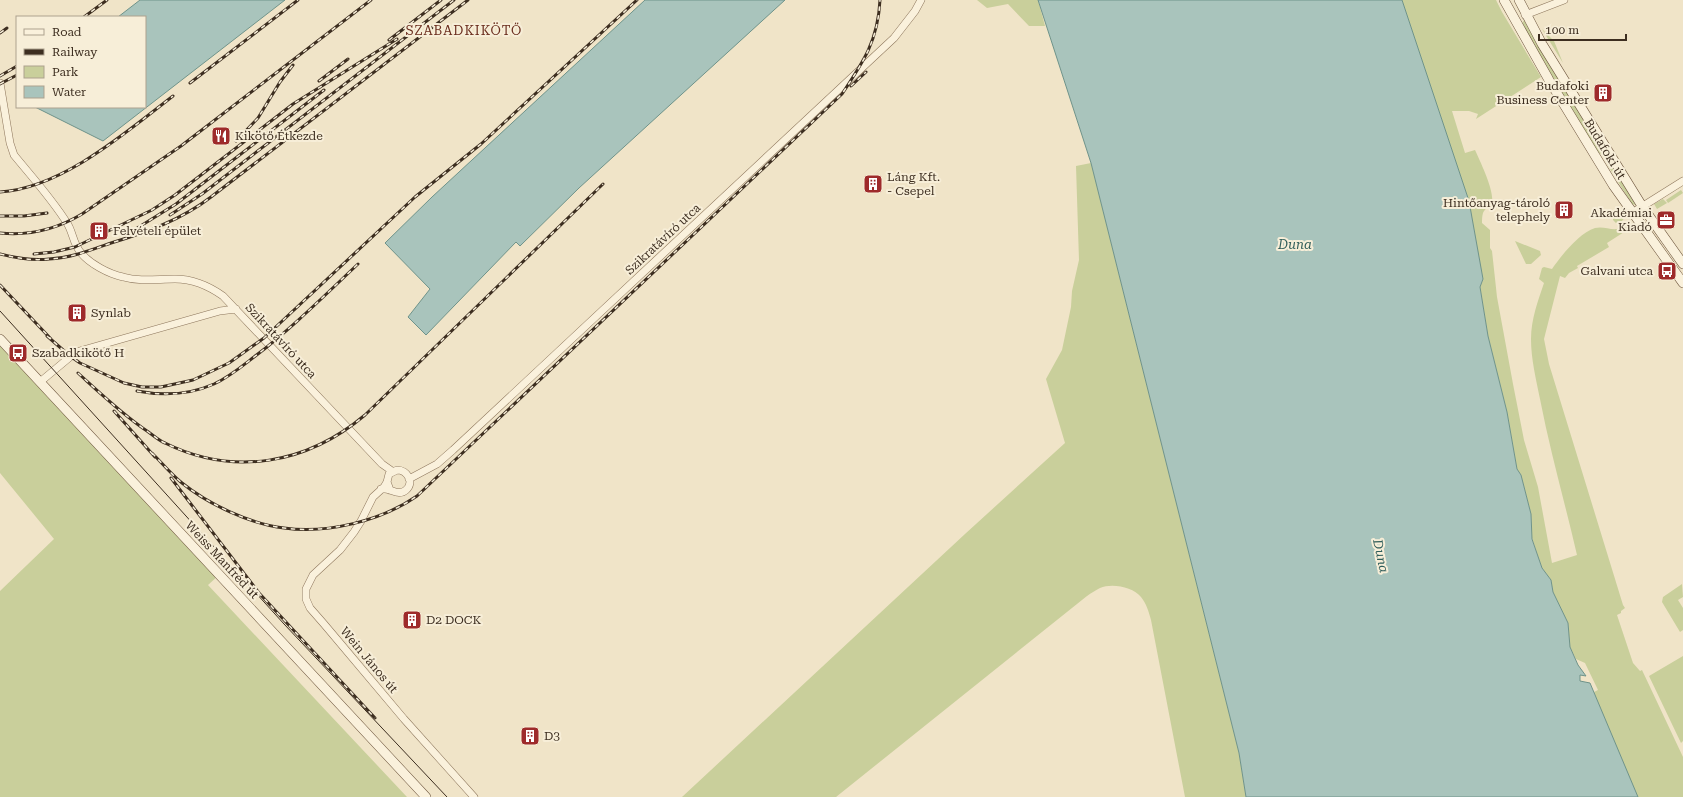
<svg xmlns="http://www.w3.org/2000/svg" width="1683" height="797" font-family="'Roboto Serif',serif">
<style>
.green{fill:#c9cf9b}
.water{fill:#a9c4bc;stroke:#6f938a}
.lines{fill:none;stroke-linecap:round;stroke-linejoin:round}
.street-casing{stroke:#8d765c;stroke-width:8}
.secondary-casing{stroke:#6f573f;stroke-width:10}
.street{stroke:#faf1dc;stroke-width:7}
.secondary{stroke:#faf1dc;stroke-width:9}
.tram{stroke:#3d2e20;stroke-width:1}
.rail-casing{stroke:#3d2e20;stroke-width:3}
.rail{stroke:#f7eed8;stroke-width:1.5;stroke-dasharray:4.5;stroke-linecap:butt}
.labels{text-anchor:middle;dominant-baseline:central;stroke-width:4;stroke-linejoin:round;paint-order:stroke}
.poi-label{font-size:12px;fill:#3d2e20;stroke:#f7eed8;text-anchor:start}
.street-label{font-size:12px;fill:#3d2e20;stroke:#f7eed8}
.neighbourhood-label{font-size:13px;letter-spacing:1px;fill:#6b2e1e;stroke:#f7eed8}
.water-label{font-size:13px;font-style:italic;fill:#2f5d5a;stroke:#f7eed8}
</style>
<rect width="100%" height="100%" fill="#f0e4c8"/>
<!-- green -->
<path class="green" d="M977,0h61l7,26h-16l-21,-22 -21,4z
M1402,0h94l6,12 39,65 -65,42 2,-5 -9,-3h-17l13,42 10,-3c5,11 19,40 17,51 -1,5 -7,7 -9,12 -1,3 -1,7 -1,10l8,7v18l2,3 5,46 16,87 11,56 14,47 14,76 25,-8c-12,-52 -27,-104 -37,-156 -4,-20 -9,-40 -9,-60 0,-20 7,-38 13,-56l-5,-4 3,-11 2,-1 8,2c9,-13 27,-36 43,-41 8,-2 15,2 22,1 7,0 11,-5 18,-4l-28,18 2,4 -32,19 1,2 -9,5 -4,5 -5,-2 -16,63 5,25 74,241 2,3 -4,3v2l-4,2 16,48 7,8 2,-1 41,87v40h-46l-42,-100 -1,-5 4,-2 -13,-27 -9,-4 -6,-12 -2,-24 -15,-31 -2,-12 -9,-12 -10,-30 -1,-24 -10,-39 -4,-6 -10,-57 -19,-76 -8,-49 3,-8z
M1524,20l80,132 -1,2 -5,-1 -75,-124 -1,-5z
M1542,29l12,12 9,22z
M1091,163l148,590 7,44h-61l-34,-177c-2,-8 -5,-17 -10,-23 -8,-10 -29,-14 -41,-9 -4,2 -9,5 -13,8l-251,201h-154l283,-263 100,-91 -19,-64 16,-29 9,-43 1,-16 7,-31 -3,-94z
M1608,163l5,3 23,39 -4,-1 -25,-40z
M1681,190l2,3 -15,10 -2,-3z
M1663,199l4,4 -10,6 -3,-5z
M1621,210l4,7 -3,4 -6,2 -3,-3v-4z
M1515,241l25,10 1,4 -10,9h-5z
M0,339l219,236 -11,10 199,212h-407v-206l54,-52 -54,-66z
M1682,584l1,13 -5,3 5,8v22l-3,2 -18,-30 1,-5z
M1683,656v85l-2,2 -32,-67z"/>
<!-- water -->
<path class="water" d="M140,0h145l-182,141 -68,-34h110v-90h-27z
M645,0h140l-206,188 -59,58 -4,-4 -90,93 -18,-18 22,-28 -45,-46 47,-46z
M1038,0h364l67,201 14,78 -3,8 8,49 19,76 10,57 4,6 10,39 1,25 10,29 9,12 2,12 15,31 2,24 8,18 8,11 -6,-1v6l10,2 48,114h-392l-7,-44 -148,-590z"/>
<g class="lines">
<defs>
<path id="street" d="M1525,15l39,-15
M0,83l10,60 4,12c18,22 38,44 53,68 6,9 6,21 14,30 9,11 28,21 42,24 17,5 34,2 52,2 18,0 34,7 48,17l159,168 10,7
M1632,213l51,-32
M40,382l36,-30 144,-41 16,-2
M409,479l28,-15 16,-14 441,-412 21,-27 6,-11
M387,482l-3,5 -11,10 -12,24 -7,11 -14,18 -27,25 -7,14v10l4,9 14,16 80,95 70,78
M381,489c9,-2 17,8 25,1 9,-8 1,-20 -9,-20l-8,4 -2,8 3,8"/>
<path id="secondary" d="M1504,0l45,80 64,105 70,98
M1519,0l23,44 100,162 41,58
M0,339l426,458"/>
</defs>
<!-- street casing -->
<use href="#street" class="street-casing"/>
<!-- secondary casing -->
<use href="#secondary" class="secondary-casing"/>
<!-- street -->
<use href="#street" class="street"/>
<!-- secondary -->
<use href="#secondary" class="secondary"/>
<!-- tram -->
<path class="tram" d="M0,311l284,313 163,173"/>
<defs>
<path id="rail" d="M84,17l23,-17
M0,33l7,-5
M389,40l52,-40
M0,76l17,-10
M319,81l29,-22
M190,83l108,-83
M0,84l17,-9
M851,86l15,-14
M236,141l22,-23 22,-36 13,-17
M0,192c62,-4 125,-59 173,-96
M170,215l32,-21 252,-194
M0,216h24l23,-3
M0,233c29,3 57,-4 82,-19l99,-68 190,-146
M126,235l50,-31 148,-114
M0,254c16,4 32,7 49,5 22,-1 42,-9 62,-16 36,-11 70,-23 100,-46l257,-197
M34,254l20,-2 21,-5 77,-37 23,-15 118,-91 104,-65
M0,285l51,54
M47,336l23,20 10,7 44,20 18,4h19l32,-7 36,-17 35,-25 151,-141 66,-53 156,-144
M78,373c22,20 44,41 69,58 6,4 11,9 18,12 69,34 142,21 200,-28l238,-231
M137,391c26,5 52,4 77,-7 15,-7 27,-17 40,-27 37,-28 70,-61 104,-93
M114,411l41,46
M152,453c10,10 19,21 30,30 26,21 68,41 102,45 43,6 97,-7 133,-32l425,-402c22,-33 36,-54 38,-94
M171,478l88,115 116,125"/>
</defs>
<!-- rail casing -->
<use href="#rail" class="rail-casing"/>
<!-- rail -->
<use href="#rail" class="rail"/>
</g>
<!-- icons -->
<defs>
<symbol id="building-square" viewBox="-11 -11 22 22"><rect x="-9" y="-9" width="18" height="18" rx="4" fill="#9e2a2b" stroke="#f7eed8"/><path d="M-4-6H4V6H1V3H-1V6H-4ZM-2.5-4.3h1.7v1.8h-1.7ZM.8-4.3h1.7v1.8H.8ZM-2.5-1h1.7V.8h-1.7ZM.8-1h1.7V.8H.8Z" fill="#fff"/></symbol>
<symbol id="restaurant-square" viewBox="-11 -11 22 22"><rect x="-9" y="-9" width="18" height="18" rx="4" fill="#9e2a2b" stroke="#f7eed8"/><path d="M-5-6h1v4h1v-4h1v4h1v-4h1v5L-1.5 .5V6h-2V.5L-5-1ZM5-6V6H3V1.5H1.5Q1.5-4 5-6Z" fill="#fff"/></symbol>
<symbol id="office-square" viewBox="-11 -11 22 22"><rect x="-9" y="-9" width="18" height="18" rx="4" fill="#9e2a2b" stroke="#f7eed8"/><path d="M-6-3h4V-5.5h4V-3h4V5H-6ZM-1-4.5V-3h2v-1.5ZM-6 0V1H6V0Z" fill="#fff"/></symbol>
<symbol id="bus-square" viewBox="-11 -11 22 22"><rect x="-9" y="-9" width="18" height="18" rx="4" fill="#9e2a2b" stroke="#f7eed8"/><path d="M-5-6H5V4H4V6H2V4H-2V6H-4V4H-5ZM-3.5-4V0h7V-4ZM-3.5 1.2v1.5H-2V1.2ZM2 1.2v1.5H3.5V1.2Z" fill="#fff"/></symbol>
</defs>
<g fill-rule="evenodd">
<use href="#building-square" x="1592" y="82" width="22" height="22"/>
<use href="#restaurant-square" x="210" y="125" width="22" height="22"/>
<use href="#building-square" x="862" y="173" width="22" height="22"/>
<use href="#building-square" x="1553" y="199" width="22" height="22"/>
<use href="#office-square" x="1655" y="209" width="22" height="22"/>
<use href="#building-square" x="88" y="220" width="22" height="22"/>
<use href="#bus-square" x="1656" y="260" width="22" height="22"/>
<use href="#building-square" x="66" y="302" width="22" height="22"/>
<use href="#bus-square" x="7" y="342" width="22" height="22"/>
<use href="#building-square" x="401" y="609" width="22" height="22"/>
<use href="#building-square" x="519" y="725" width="22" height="22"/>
</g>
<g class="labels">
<!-- poi labels -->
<g class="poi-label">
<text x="1589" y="86" text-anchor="end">Budafoki<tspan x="1589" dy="14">Business Center</tspan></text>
<text x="235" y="136">Kikötő Étkezde</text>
<text x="887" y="177">Láng Kft.<tspan x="887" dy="14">- Csepel</tspan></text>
<text x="1550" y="203" text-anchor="end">Hintőanyag-tároló<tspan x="1550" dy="14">telephely</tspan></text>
<text x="1652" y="213" text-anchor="end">Akadémiai<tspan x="1652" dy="14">Kiadó</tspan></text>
<text x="113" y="231">Felvételi épület</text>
<text x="1653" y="271" text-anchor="end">Galvani utca</text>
<text x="91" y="313">Synlab</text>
<text x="32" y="353">Szabadkikötő H</text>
<text x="426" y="620">D2 DOCK</text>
<text x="544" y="736">D3</text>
</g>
<!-- street labels -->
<g class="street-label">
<text transform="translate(1605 149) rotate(59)">Budafoki út</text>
<text transform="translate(663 239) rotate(-43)">Szikratávíró utca</text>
<text transform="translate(281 341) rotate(47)">Szikratávíró utca</text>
<text transform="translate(222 560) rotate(47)">Weiss Manfréd út</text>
<text transform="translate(369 660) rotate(50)">Wein János út</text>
</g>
<!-- neighbourhood labels -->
<g class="neighbourhood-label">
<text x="464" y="30">SZABADKIKÖTŐ</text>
</g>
<!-- water labels -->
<g class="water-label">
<text x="1295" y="244">Duna</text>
<text transform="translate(1381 556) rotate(78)">Duna</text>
</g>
</g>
<!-- legend -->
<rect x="16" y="16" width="130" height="92" fill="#f7eed8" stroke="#ada18e"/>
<rect x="24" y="29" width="20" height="6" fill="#faf1dc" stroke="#ada18e"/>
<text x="52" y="36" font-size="12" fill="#3d2e20">Road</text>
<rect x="24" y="49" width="20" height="6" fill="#3d2e20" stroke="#ada18e"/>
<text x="52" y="56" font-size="12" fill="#3d2e20">Railway</text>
<rect x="24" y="66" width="20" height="12" fill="#c9cf9b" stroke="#ada18e"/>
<text x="52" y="76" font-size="12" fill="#3d2e20">Park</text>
<rect x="24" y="86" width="20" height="12" fill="#a9c4bc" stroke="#ada18e"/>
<text x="52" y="96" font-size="12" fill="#3d2e20">Water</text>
<!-- scale -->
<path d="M1539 34v6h87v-6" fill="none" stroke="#3d2e20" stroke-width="2"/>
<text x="1545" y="34" font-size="12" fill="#3d2e20" stroke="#f7eed8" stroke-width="3" paint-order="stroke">100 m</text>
</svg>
